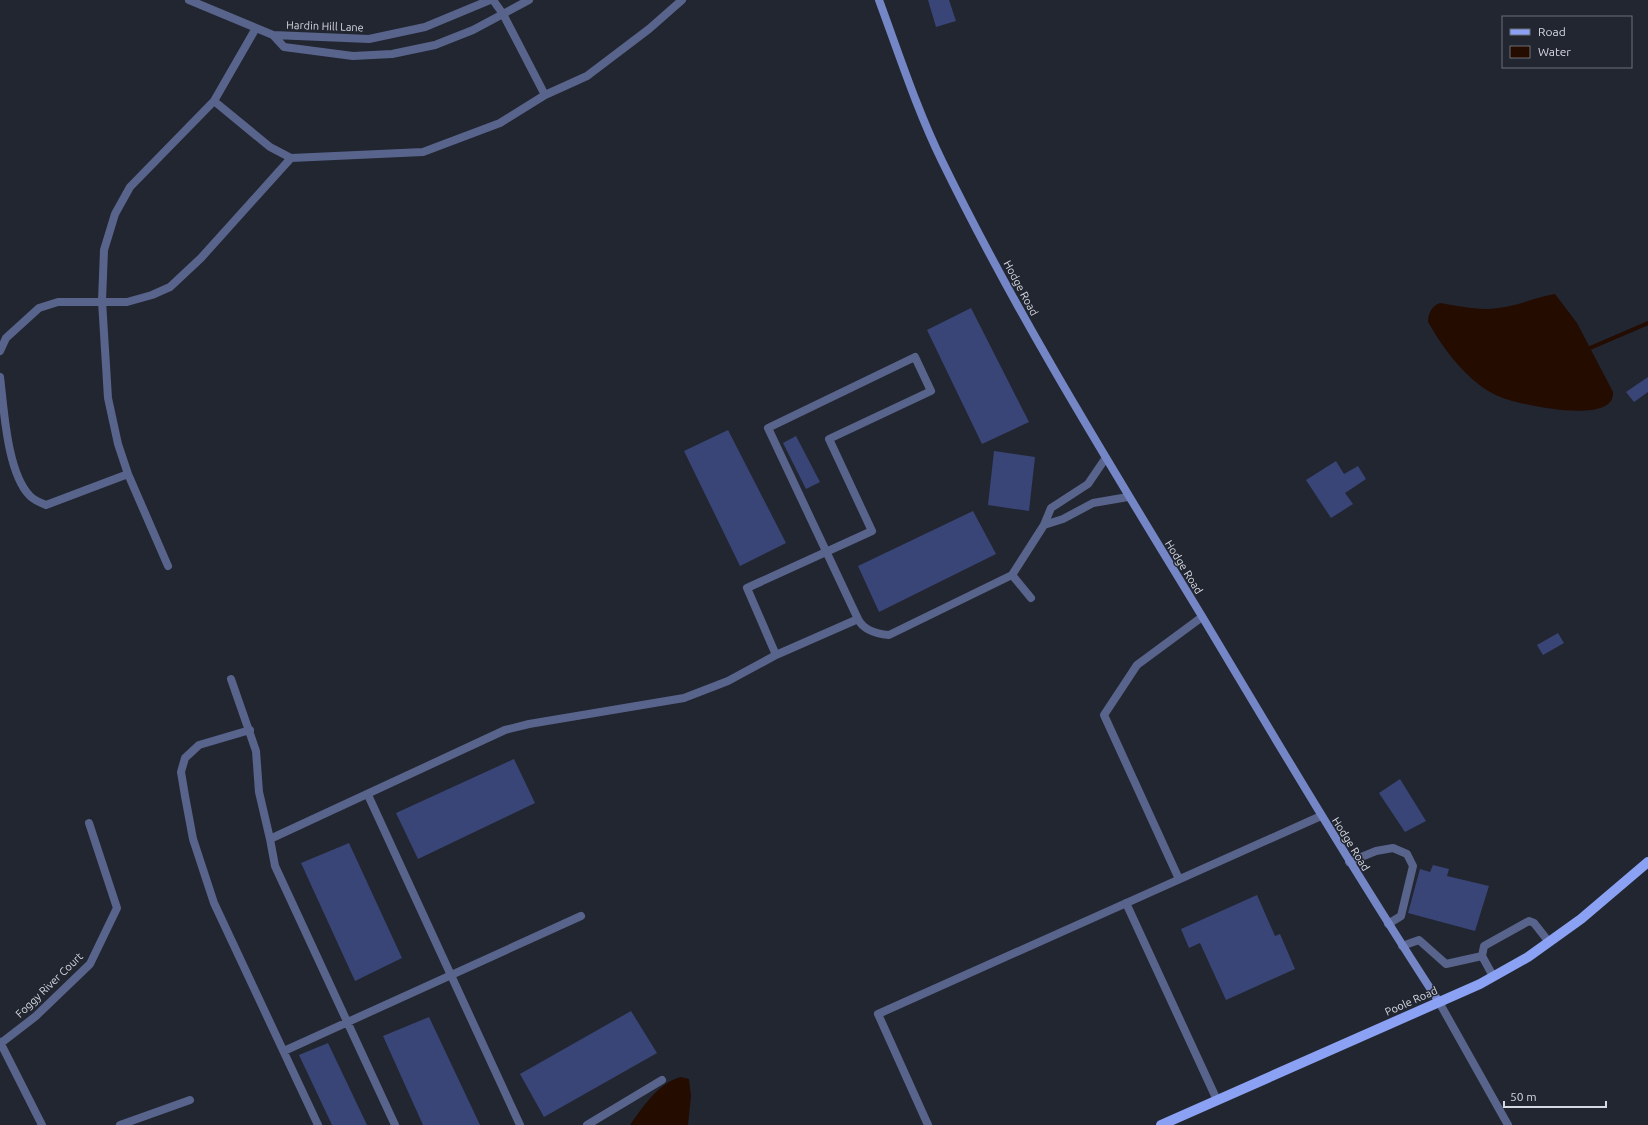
<svg xmlns="http://www.w3.org/2000/svg" width="1648" height="1125" font-family="Ubuntu,sans-serif">
<style>
.water{fill:#240c00}
.lines{fill:none;stroke-linecap:round;stroke-linejoin:round}
.stream{stroke:#240c00;stroke-width:4}
.building{fill:#394576}
.lane{stroke:#59648c;stroke-width:8}
.street{stroke:#59648c;stroke-width:8}
.secondary{stroke:#7586c6;stroke-width:8}
.primary{stroke:#8ba1f3;stroke-width:10}
.labels{text-anchor:middle;dominant-baseline:central;stroke-width:3;stroke-linejoin:round;paint-order:stroke}
.street-label{font-size:11px;fill:#d6d9e1;stroke:#222631}
</style>
<rect width="100%" height="100%" fill="#222631"/>
<!-- water -->
<path class="water" d="M1555,294l22,29 36,69c3,34 -92,13 -110,6 -6,-2 -15,-7 -21,-11 -23,-17 -40,-41 -54,-65 0,-9 4,-16 12,-19 19,3 39,8 58,5 20,-2 38,-11 57,-14z
M681,1077l8,2 2,17 -3,29h-58c13,-18 28,-42 51,-48z"/>
<g class="lines">
<!-- stream -->
<path class="stream" d="M1586,348h4l58,-25"/>
</g>
<!-- building -->
<path class="building" d="M928,0h21l7,21 -20,6z
M971,308l58,114 -47,22 -55,-114z
M1648,377v15l-14,10 -8,-10z
M728,430l58,113 -46,23 -56,-115z
M796,436l24,46 -14,7 -23,-46z
M994,451l41,6 -6,54 -41,-6z
M1336,461l8,13 14,-8 8,13 -21,14 8,11 -22,14 -25,-38z
M973,511l23,43 -117,58 -21,-46z
M1558,633l6,10 -21,12 -6,-10z
M514,759l21,44 -117,56 -22,-46z
M1400,779l26,42 -21,11 -26,-39z
M349,843l53,115 -47,23 -54,-118z
M1433,865l16,4 -2,7 42,10 -14,45 -67,-18 12,-44 10,3z
M1257,895l18,41 5,-2 15,35 -69,31 -26,-57 -11,5 -8,-19z
M631,1011l26,42 -113,64 -24,-43z
M429,1017l51,108h-57l-40,-89z
M328,1043l39,82h-35l-33,-70z"/>
<g class="lines">
<!-- lane -->
<path class="lane" d="M493,0l10,14
M1044,525l19,-6 30,-16 35,-6
M1012,575l19,23
M858,619l-82,36 -29,-67 125,-57 -43,-92 102,-48 -16,-34 -147,71 90,191c6,12 19,15 31,16l123,-60 32,-50 7,-17 37,-24 17,-25
M231,679l25,72 3,41 11,47
M250,730l-51,15 -14,13 -4,14 4,24 8,43 21,64 104,222
M368,795l152,330
M1349,862l27,-11 17,-3 14,6 6,12 -12,50 -13,8
M1179,879l-75,-164 33,-50 65,-48
M1126,903l91,197
M1402,946l17,-6 27,24 36,-8
M1493,976l-11,-20 2,-10 45,-25 5,2 15,19
M284,1051l297,-135
M395,1125l-120,-259 -5,-27 235,-109 24,-6 155,-26 44,-17 48,-26
M587,1125l75,-45
M928,1125l-50,-111 443,-198"/>
<!-- street -->
<path class="street" d="M189,0l84,35 96,4 56,-12 65,-27
M503,14l42,81 42,-19 62,-47 33,-29
M256,28l-42,73 56,46 21,11 132,-6 77,-29 45,-28
M273,35l11,12 69,9 39,-2 43,-9 38,-15 56,-30
M0,351l6,-13 33,-30 19,-6h69l25,-7 18,-8 31,-29 90,-100
M0,377c4,32 7,96 30,119 4,4 11,7 16,9l82,-31
M168,566l-40,-92 -10,-30 -10,-46 -6,-97 2,-51 11,-36 15,-27 84,-86
M1439,1002l69,123
M0,1042l42,83
M1,1043l35,-27 54,-52 27,-56 -28,-85
M120,1125l70,-25"/>
<!-- secondary -->
<path class="secondary" d="M879,0c20,54 38,110 63,161 77,158 170,307 261,457 77,129 154,258 236,384"/>
<!-- primary -->
<path class="primary" d="M1161,1125l319,-141 48,-27 53,-38 67,-57"/>
</g>
<g class="labels">
<!-- street labels -->
<g class="street-label">
<text transform="translate(325 26) rotate(2)">Hardin Hill Lane</text>
<text transform="translate(1021 288) rotate(62)">Hodge Road</text>
<text transform="translate(1184 567) rotate(58)">Hodge Road</text>
<text transform="translate(1351 844) rotate(58)">Hodge Road</text>
<text transform="translate(49 985) rotate(-44)">Foggy River Court</text>
<text transform="translate(1411 1001) rotate(-24)">Poole Road</text>
</g>
</g>
<!-- legend -->
<rect x="1502" y="16" width="130" height="52" fill="#222631" stroke="#6a6e77"/>
<rect x="1510" y="29" width="20" height="6" fill="#8ba1f3" stroke="#6a6e77"/>
<text x="1538" y="36" font-size="12" fill="#d6d9e1">Road</text>
<rect x="1510" y="46" width="20" height="12" fill="#240c00" stroke="#6a6e77"/>
<text x="1538" y="56" font-size="12" fill="#d6d9e1">Water</text>
<!-- scale -->
<path d="M1504 1101v6h102v-6" fill="none" stroke="#d6d9e1" stroke-width="2"/>
<text x="1510" y="1101" font-size="12" fill="#d6d9e1" stroke="#222631" stroke-width="3" paint-order="stroke">50 m</text>
</svg>
